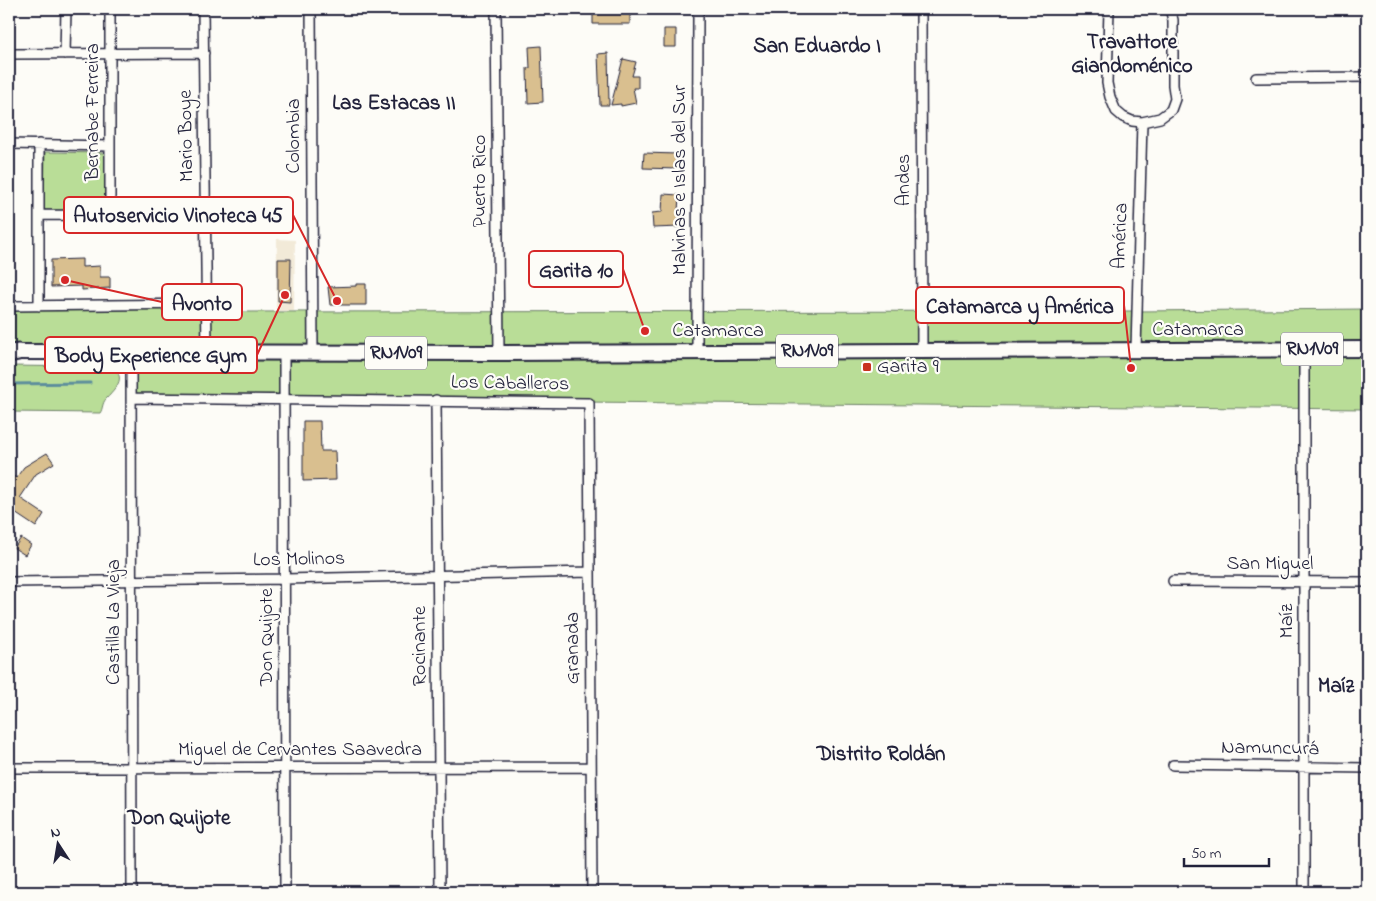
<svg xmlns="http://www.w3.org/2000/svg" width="1376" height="901" font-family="'Indie Flower',sans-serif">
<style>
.built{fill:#f2ead8}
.green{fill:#b9dd97;stroke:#6e8069}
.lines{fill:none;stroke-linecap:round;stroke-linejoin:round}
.stream{stroke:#5d8e9c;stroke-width:3}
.building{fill:#d9bf8f;stroke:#22223b}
.minor-casing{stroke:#22223b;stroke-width:12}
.primary-casing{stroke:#22223b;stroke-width:18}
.trunk-casing{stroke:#22223b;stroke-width:19}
.minor{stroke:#fdfcf7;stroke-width:9}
.primary{stroke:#fdfcf7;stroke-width:14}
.trunk{stroke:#fdfcf7;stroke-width:15}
.poi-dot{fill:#c8321e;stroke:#fdfcf7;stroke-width:2}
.labels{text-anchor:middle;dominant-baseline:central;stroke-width:4.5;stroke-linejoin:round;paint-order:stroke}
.shield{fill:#fdfcf7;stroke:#646373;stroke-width:1}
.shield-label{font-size:19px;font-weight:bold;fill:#22223b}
.street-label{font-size:20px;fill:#22223b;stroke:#fdfcf7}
.poi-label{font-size:20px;fill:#22223b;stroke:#fdfcf7;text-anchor:start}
.neighbourhood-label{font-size:21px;font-weight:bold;fill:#22223b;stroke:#fdfcf7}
.leader{fill:none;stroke:#d62828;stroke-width:2}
.callout-dot{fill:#d62828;stroke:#fdfcf7;stroke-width:2}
.callout{fill:#fdfcf7;stroke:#d62828;stroke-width:2}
.callout-label{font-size:21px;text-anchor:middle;font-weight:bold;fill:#22223b}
</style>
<rect width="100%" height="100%" fill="#fdfcf7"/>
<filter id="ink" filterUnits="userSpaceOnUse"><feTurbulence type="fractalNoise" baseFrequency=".02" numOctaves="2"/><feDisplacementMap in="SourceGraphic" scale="10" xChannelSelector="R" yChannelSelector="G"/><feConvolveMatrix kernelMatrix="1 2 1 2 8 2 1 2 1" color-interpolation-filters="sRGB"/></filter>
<g filter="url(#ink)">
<!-- built -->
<path class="built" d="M277,239l18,1 -1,71h-18z"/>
<!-- green -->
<path class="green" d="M45,152l60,1v58l-61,-1z
M206,304l23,8 908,-1 230,-2v100l-1236,-11v-47h-122v-45z
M9,366l93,1c27,4 18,18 4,32 -4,4 -3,10 -6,14l-91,-1z"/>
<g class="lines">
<!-- stream -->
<path class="stream" d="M9,384l81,-1"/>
</g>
<!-- building -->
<path class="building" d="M593,9h37v15h-37z
M664,29h12v18h-12z
M541,46l2,56 -15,1 -1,-35h3l-1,-21z
M608,53l1,52h-9l-2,-51z
M623,59l13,3 -4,14h6v12h-5l3,15 -15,3v-2l-10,1z
M644,153l33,1v15l-34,-1z
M663,194l16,1 -1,17h1l1,15 -27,1 -1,-15 10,-1z
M82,259v8l18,-1v11h10v11l-28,2v-4l-31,1v-27z
M278,259h13l-1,43 -12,-1z
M356,284h10v21h-36l-2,-18 28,-1z
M303,421h17l1,30h14l1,29 -33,1z
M47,453l7,10 -18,11 -16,24 24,16 -8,13 -27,-18v-36l7,5 8,-11z
M21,538l10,7 -6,10 -11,-7z"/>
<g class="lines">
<defs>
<path id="minor" d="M110,9v207
M203,9l4,343
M311,9l2,343
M496,9l3,344
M921,9l1,342
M1109,9l-2,74 3,14 6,14 7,6 9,4 10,1 18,-4 11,-8 4,-11 -2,-14v-65l-3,-11
M9,54l195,-1
M65,54l1,-45
M1256,78l111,-1
M9,144l101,2
M39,144v162
M39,215l167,1
M9,306l197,-2
M1136,350l6,-228
M131,351l1,541
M697,351l1,-342
M284,352l1,540
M131,398l458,5 3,489
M436,400l4,492
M1173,581l194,1
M9,582l276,-3 305,-7
M1173,765l194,3
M9,768l582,-1
M1304,892v-543"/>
<path id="primary" d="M9,352l490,1 868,-4"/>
<path id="trunk" d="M9,354l9,-2"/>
</defs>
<!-- minor casing -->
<use href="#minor" class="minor-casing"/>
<!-- primary casing -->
<use href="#primary" class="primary-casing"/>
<!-- trunk casing -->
<use href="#trunk" class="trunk-casing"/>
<!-- minor -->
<use href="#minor" class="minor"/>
<!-- primary -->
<use href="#primary" class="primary"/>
<!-- trunk -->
<use href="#trunk" class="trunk"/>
</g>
</g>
<!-- markers -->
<rect class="poi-dot" x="862" y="362" width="10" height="10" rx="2.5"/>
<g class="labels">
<!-- shield labels -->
<g class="shield">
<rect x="1281" y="332.5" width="62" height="33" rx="4"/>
<rect x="776" y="334.5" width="62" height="33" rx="4"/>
<rect x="365" y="336.5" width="62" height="33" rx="4"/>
</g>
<g class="shield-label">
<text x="1312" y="349">RN1V09</text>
<text x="807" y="351">RN1V09</text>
<text x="396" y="353">RN1V09</text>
</g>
<!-- street labels -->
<g class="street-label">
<text transform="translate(93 112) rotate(-90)">Bernabe Ferreira</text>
<text transform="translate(187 136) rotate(-91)">Mario Boye</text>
<text transform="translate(294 136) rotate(-90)">Colombia</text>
<text transform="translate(680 180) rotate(-90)">Malvinas e Islas del Sur</text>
<text transform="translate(904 180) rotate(-90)">Andes</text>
<text transform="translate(480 181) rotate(-90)">Puerto Rico</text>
<text transform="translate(1121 236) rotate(-88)">América</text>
<text x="1198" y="330">Catamarca</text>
<text x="718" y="331">Catamarca</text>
<text transform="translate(510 384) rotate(1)">Los Caballeros</text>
<text transform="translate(299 560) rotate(-1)">Los Molinos</text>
<text x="1270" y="564">San Miguel</text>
<text transform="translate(1287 621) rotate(-90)">Maíz</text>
<text transform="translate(114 622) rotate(-90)">Castilla La Vieja</text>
<text transform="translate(267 637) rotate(-90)">Don Quijote</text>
<text transform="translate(420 646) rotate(-90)">Rocinante</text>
<text transform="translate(573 648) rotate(-90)">Granada</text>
<text transform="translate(1270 749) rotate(1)">Namuncurá</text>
<text x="300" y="750">Miguel de Cervantes Saavedra</text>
</g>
<!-- poi labels -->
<g class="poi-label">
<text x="877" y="367">Garita 9</text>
</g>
<!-- neighbourhood labels -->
<g class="neighbourhood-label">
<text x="1132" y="43">Travattore<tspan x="1132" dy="24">Giandoménico</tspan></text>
<text x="817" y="47">San Eduardo I</text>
<text x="394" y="104">Las Estacas II</text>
<text x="1336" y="687">Maíz</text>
<text x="881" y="755">Distrito Roldán</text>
<text x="179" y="819">Don Quijote</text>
</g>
</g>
<!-- callouts -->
<path class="leader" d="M337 301L293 215M645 331L623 269M65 280L162 302M1131 368L1124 305M285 295L257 355"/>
<g class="callout-dot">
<circle cx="337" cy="301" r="5"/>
<circle cx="645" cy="331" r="5"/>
<circle cx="65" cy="280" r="5"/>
<circle cx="1131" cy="368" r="5"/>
<circle cx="285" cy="295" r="5"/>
</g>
<g class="callout">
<rect x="64" y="197" width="229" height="36" rx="5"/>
<rect x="529" y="251" width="94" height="36" rx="5"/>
<rect x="162" y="284" width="80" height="36" rx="5"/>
<rect x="916" y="287" width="208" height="36" rx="5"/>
<rect x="45" y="337" width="212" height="36" rx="5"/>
</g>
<g class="callout-label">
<text x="178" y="222">Autoservicio Vinoteca 45</text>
<text x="576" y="277">Garita 10</text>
<text x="202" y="310">Avonto</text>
<text x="1020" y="313">Catamarca y América</text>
<text x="151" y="362">Body Experience Gym</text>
</g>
<!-- margin -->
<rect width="1376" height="901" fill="none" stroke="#fdfcf7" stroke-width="30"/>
<rect x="15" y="15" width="1346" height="871" fill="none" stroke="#22223b" stroke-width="2" filter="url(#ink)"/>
<!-- north arrow -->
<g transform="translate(58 844) rotate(348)" stroke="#fdfcf7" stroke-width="4" paint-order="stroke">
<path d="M0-4L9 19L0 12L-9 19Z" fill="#22223b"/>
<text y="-8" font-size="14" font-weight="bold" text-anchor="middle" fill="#22223b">N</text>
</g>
<!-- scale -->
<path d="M1184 858v8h85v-8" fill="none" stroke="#22223b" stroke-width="2.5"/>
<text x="1191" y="858" font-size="15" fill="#22223b" stroke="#fdfcf7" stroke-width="4" paint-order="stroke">50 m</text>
</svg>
